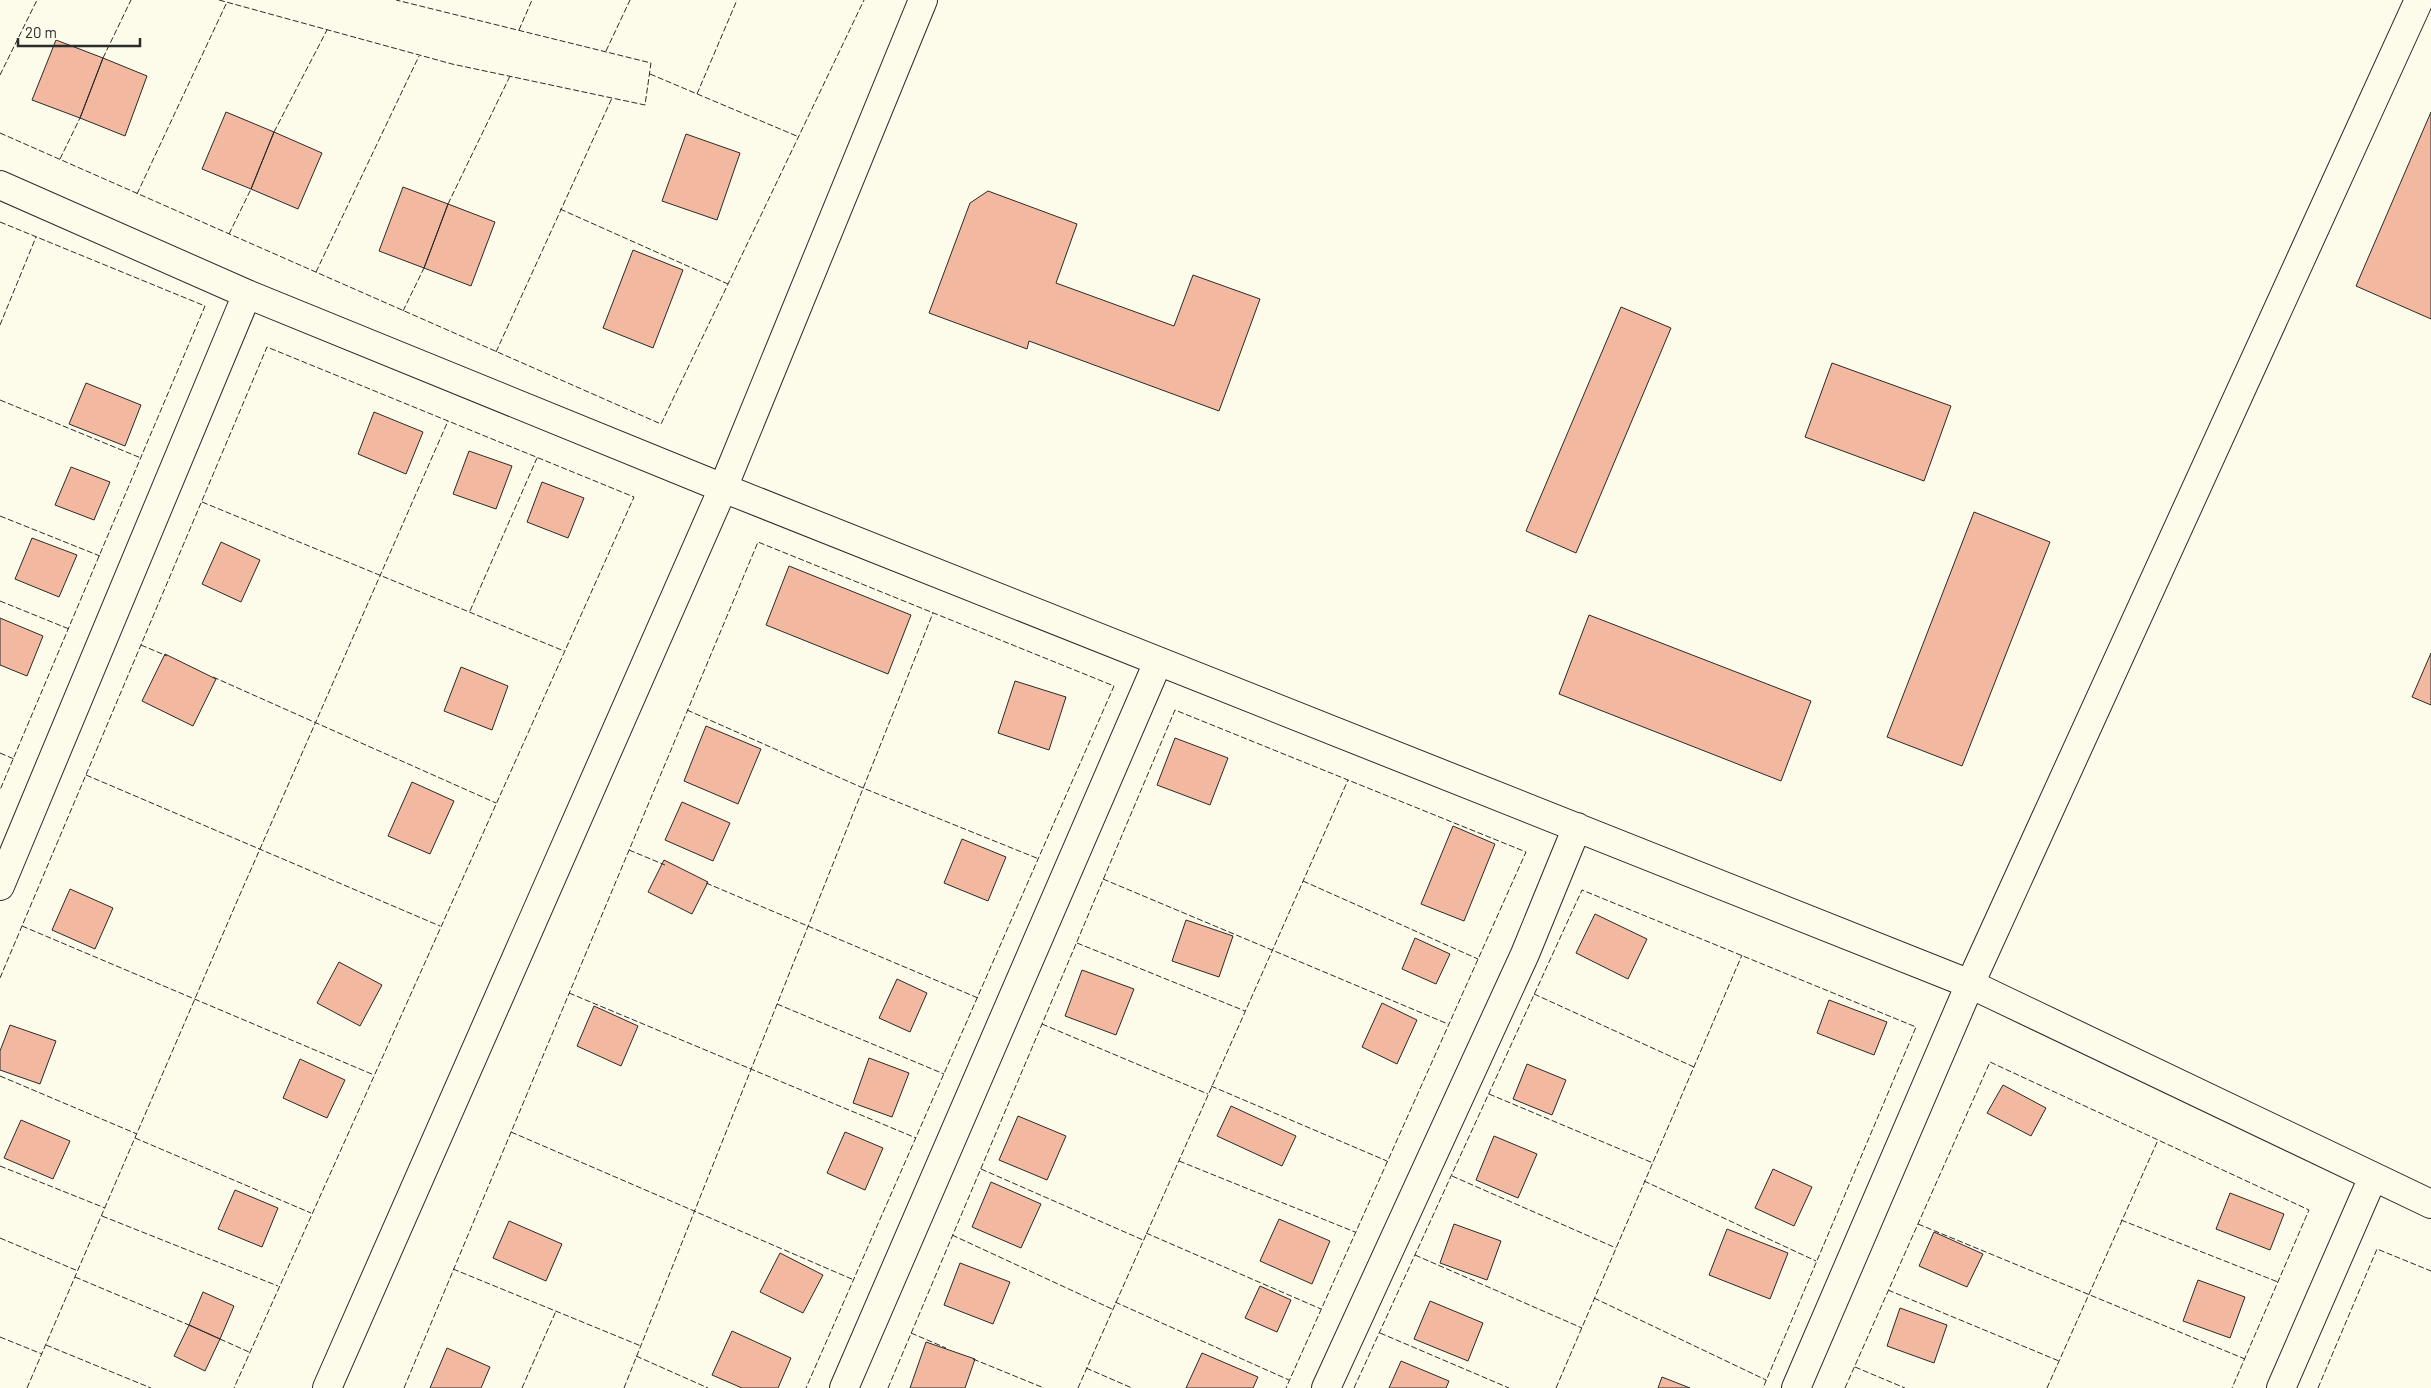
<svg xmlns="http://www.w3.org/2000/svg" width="2431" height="1388" font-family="Barlow,sans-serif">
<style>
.building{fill:#f2b8a0;stroke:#2b2b2b}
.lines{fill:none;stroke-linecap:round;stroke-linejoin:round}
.street-casing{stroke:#2b2b2b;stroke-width:30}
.street{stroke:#fdfbea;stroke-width:28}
.fence{stroke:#2b2b2b;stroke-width:1;stroke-dasharray:6 2.5;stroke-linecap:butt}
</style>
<rect width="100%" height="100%" fill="#fdfbea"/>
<!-- building -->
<path class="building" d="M56,40l47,18 -23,60 -48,-18z
M103,58l44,18 -22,60 -45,-18z
M226,112l48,20 -23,57 -49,-20z
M2431,112v207l-75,-33z
M274,132l48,21 -24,56 -47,-20z
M686,134l54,19 -23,67 -55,-19z
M403,187l45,17 -24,64 -45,-17z
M988,191l89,33 -21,59 118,43 19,-51 67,24 -41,112 -190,-70 -2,8 -98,-36 41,-110z
M448,204l47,18 -24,64 -47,-18z
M633,250l50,20 -30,78 -50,-20z
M1621,307l50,21 -95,225 -50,-22z
M1832,363l119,43 -27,75 -119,-44z
M86,383l55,22 -16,41 -56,-22z
M374,412l49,20 -17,42 -48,-20z
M469,451l43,15 -16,43 -43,-15z
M71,467l39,15 -16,38 -39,-15z
M542,482l42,16 -16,40 -41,-16z
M1974,512l76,30 -88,224 -75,-29z
M32,538l45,17 -18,42 -44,-18z
M221,542l39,18 -19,42 -39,-18z
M789,566l122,49 -23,59 -122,-49z
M1589,615l222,86 -30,80 -222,-87z
M0,618l43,18 -16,40 -27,-11z
M2431,653v52l-19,-8z
M165,654l51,25 -23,47 -51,-25z
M461,667l47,19 -16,44 -48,-19z
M1015,681l51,16 -17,53 -51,-17z
M706,726l55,23 -23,55 -54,-23z
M1175,738l53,20 -18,47 -53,-20z
M412,782l42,19 -24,53 -42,-18z
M682,802l48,21 -17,38 -48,-21z
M1453,826l42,18 -31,77 -43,-17z
M962,839l44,18 -18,44 -44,-18z
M664,860l44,22 -16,32 -44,-22z
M70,889l43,19 -18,41 -43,-19z
M1595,914l52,25 -19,40 -52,-26z
M1186,920l47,16 -14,41 -47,-16z
M1415,938l35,16 -14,30 -34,-15z
M339,962l43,23 -22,41 -43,-23z
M1082,970l52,19 -18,46 -51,-19z
M897,979l30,14 -17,39 -31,-14z
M1829,1000l58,22 -13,33 -57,-22z
M1382,1003l35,17 -20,44 -35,-17z
M594,1006l44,20 -17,40 -44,-20z
M10,1025l46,16 -16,43 -40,-14v-19z
M869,1058l40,15 -17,44 -39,-14z
M300,1059l45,21 -18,38 -44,-20z
M1527,1064l39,16 -14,35 -39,-16z
M2003,1085l43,23 -15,28 -44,-23z
M1231,1106l65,30 -14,30 -65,-30z
M1018,1116l48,20 -19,44 -48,-20z
M21,1120l49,21 -17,38 -49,-21z
M845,1132l38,16 -18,42 -38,-17z
M1494,1136l43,18 -19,44 -42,-18z
M1773,1169l39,18 -18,39 -39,-18z
M991,1182l50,22 -20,44 -49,-21z
M235,1190l43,18 -16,39 -44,-18z
M2230,1193l54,21 -14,36 -54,-21z
M1279,1219l51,22 -18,43 -52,-23z
M509,1221l53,23 -16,37 -53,-23z
M1454,1224l47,17 -14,39 -47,-17z
M1727,1229l61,24 -18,46 -61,-24z
M1934,1232l49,22 -16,33 -48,-21z
M780,1253l43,22 -20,38 -43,-21z
M960,1263l50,19 -17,42 -49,-19z
M2198,1280l47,17 -15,41 -47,-17z
M1260,1286l31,14 -14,32 -32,-14z
M203,1292l31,14 -14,33 -31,-14z
M1430,1301l53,22 -15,38 -54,-22z
M1900,1308l47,17 -13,38 -47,-17z
M189,1325l31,14 -15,32 -31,-15z
M732,1331l59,27 -13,30h-36l-30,-13z
M926,1342l49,17 -10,29h-55z
M447,1348l43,19 -9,21h-51z
M1202,1353l56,24 -5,11h-67z
M1401,1361l48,20 -3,7h-57z
M1662,1377l28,11h-32z"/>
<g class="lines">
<defs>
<path id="street" d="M0,185l247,109 476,194 1247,496 461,220
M0,886l247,-592
M327,1388l396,-900 200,-488
M844,1388l314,-726
M1326,1388l199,-434 52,-127
M1796,1388l174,-404 449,-984
M2281,1388l92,-211"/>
</defs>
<!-- street casing -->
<use href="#street" class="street-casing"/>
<!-- street -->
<use href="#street" class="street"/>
<!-- fence -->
<path class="fence" d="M219,0l233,64 193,41 6,-42 -255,-63
M519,30l13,-30
M606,51l24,-51
M103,58l28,-58
M650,74l149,63
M0,75l37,-75
M697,94l40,-94
M274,132l53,-102
M0,133l661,291 203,-424
M60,159l20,-41
M137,194l90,-192
M448,204l62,-128
M560,209l168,75
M0,222l205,84 -205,484
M229,234l22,-45
M316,272l103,-216
M403,311l21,-43
M0,325l36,-88
M496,352l116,-254
M0,400l141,58
M202,502l362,149
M0,516l100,40
M0,601l69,28
M470,611l67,-153
M141,645l26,11
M213,677l283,126
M687,710l176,78 176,71
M0,753l14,6
M86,775l354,151
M629,850l36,15
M1103,879l345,145
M1303,881l175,78
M706,883l272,115
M22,926l352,149
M1077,943l168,68
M0,978l267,-631 367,150 -400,891
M569,993l347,145
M1534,994l160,73
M777,1004l167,70
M1042,1024l166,70
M0,1076l137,58
M1211,1086l176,75
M1489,1094l164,69
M511,1132l343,148
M135,1138l176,75
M1179,1161l176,71
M0,1166l105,42
M981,1169l162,71
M1452,1176l164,72
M1644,1181l172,80
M102,1216l176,70
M2121,1220l157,62
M1918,1224l327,135
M1146,1233l175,76
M952,1235l160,74
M0,1238l78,33
M1415,1255l167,73
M453,1269l188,77
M75,1277l114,48
M1888,1290l171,71
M1594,1298l172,82
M1115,1302l174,78
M911,1333l35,15
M1380,1333l129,55
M0,1337l42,17
M220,1339l29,13
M46,1345l105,43
M636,1356l72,32
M973,1359l71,29
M1855,1367l50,21
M1086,1368l46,20
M27,1388l211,-489 210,-478
M404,1388l354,-846 356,144 -308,702
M522,1388l34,-77
M624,1388l309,-775
M888,1388l287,-678 351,142 -240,536
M1078,1388l270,-608
M1354,1388l228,-498 334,137 -153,361
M1556,1388l186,-433
M1845,1388l145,-326 319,148 -77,178
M2047,1388l111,-248
M2318,1388l59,-139 54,22"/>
</g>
<!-- scale -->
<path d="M18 38v8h122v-8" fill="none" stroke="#2b2b2b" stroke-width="2.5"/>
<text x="25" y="38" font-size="15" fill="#2b2b2b" stroke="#fdfbea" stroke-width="4" paint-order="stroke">20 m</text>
</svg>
